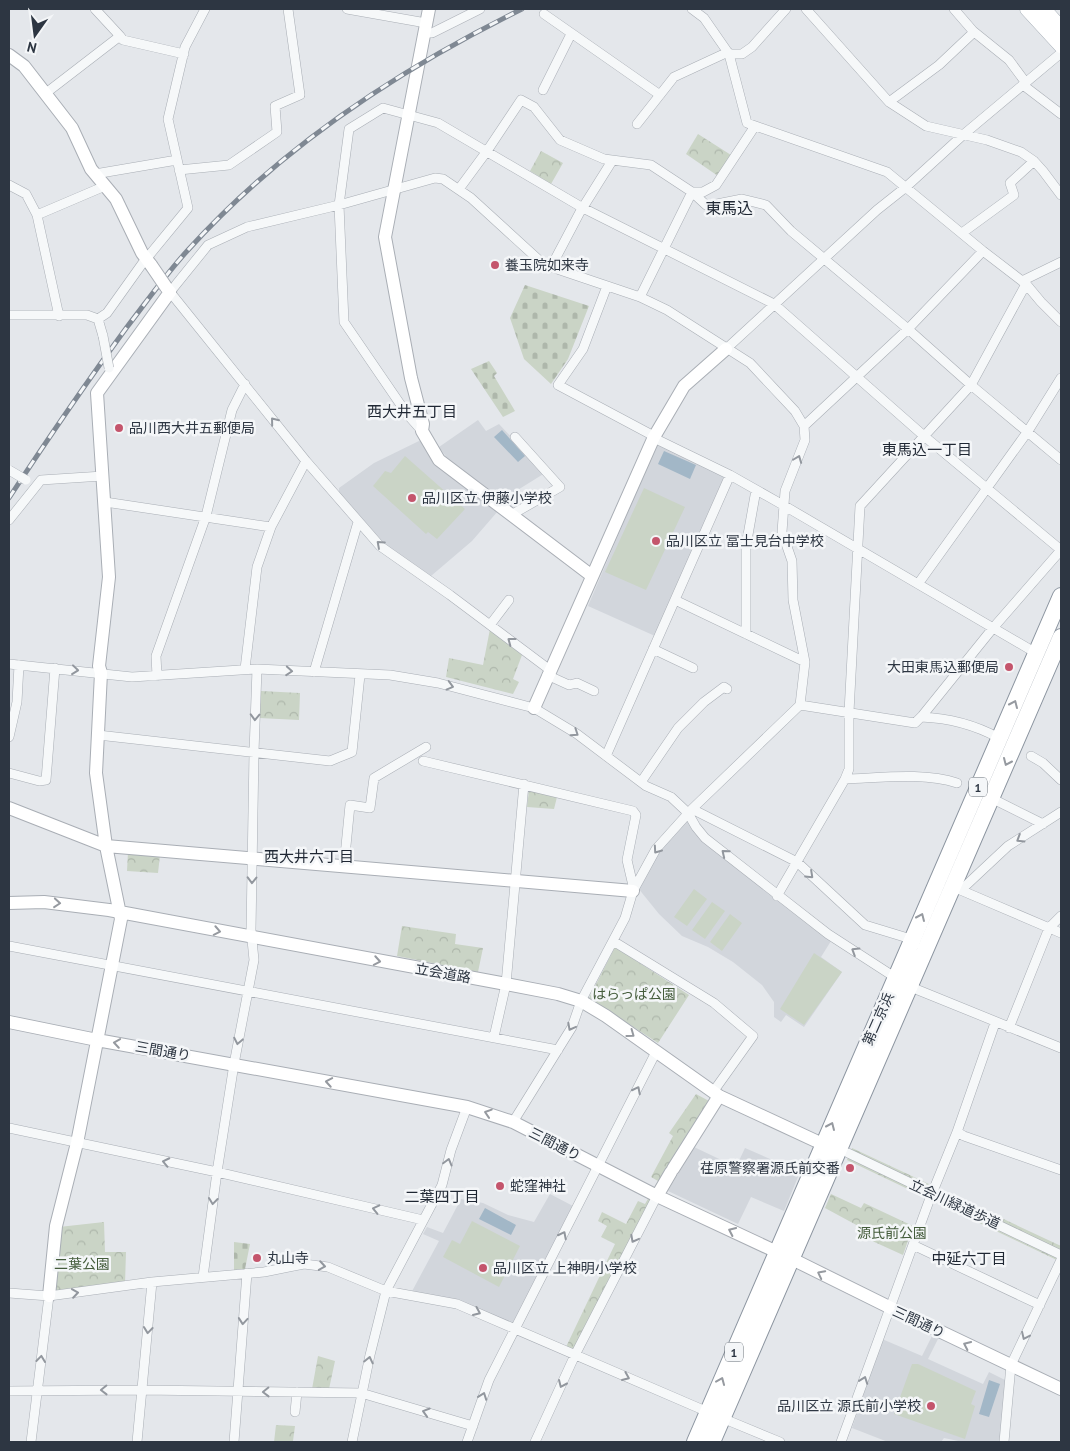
<svg xmlns="http://www.w3.org/2000/svg" width="1070" height="1451" font-family="'PT Sans','Noto Sans JP',sans-serif">
<style>
.built{fill:#d2d6dc}
.cemetery{fill:url(#cemetery-stones)}
.park{fill:url(#park-crowns)}
.garden{fill:#cad4c6}
.water{fill:#a2b7c7}
.lines{fill:none;stroke-linecap:round;stroke-linejoin:round}
.street-casing{stroke:#a9aeb5;stroke-width:10}
.secondary-casing{stroke:#a9aeb5;stroke-width:14}
.primary-casing{stroke:#a4acb5;stroke-width:15}
.highway-casing{stroke:#8c95a0;stroke-width:18}
.street{stroke:#f6f8f9;stroke-width:9}
.secondary{stroke:#fff;stroke-width:12}
.primary{stroke:#fff;stroke-width:14}
.highway{stroke:#fff;stroke-width:16}
.rail-casing{stroke:#7f8893;stroke-width:5}
.rail{stroke:#f4f6f8;stroke-width:3;stroke-dasharray:9;stroke-linecap:butt}
.street-bridge-casing{stroke:#a9aeb5;stroke-width:10;stroke-linecap:butt}
.secondary-bridge-casing{stroke:#a9aeb5;stroke-width:14;stroke-linecap:butt}
.street-bridge{stroke:#f6f8f9;stroke-width:9}
.secondary-bridge{stroke:#fff;stroke-width:12}
.oneway{stroke:#92979e}
.oneway2{stroke:#969aa0}
.poi-dot{fill:#c4556c;stroke:#f4f6f8;stroke-width:2}
.labels{text-anchor:middle;dominant-baseline:central;stroke-width:5;stroke-linejoin:round;paint-order:stroke}
.shield{fill:#f4f6f8;stroke:#697079;stroke-width:1}
.shield-label{font-size:12px;font-weight:bold;fill:#2d3642}
.poi-label{font-size:14px;fill:#2d3642;stroke:#f4f6f8;text-anchor:start}
.street-label{font-size:14px;fill:#2d3642;stroke:#f4f6f8}
.park-label{font-size:14px;fill:#445c3b;stroke:#f4f6f8}
.neighbourhood-label{font-size:15px;fill:#1f2733;stroke:#f4f6f8}
.quarter-label{font-size:16px;fill:#1f2733;stroke:#f4f6f8}
</style>
<defs>
<pattern id="cemetery-stones" width="16" height="16" patternUnits="userSpaceOnUse" patternTransform="scale(1.25)"><rect width="16" height="16" fill="#cad4c6"/><path d="M2 7V4a2 2 0 0 1 4 0v3zM10 15v-3a2 2 0 0 1 4 0v3z" fill="#aeb7ab"/></pattern>
<pattern id="park-crowns" width="20" height="18" patternUnits="userSpaceOnUse" patternTransform="scale(1.25)"><rect width="20" height="18" fill="#cad4c6"/><path d="M2 6a3 3 0 1 1 6 0M12 15a3 3 0 1 1 6 0" fill="none" stroke="#aeb7ab"/></pattern>
</defs>
<rect width="100%" height="100%" fill="#e4e7eb"/>
<!-- built -->
<path class="built" d="M478,420l8,11 13,-7 46,49 -42,26 -5,-3 -6,9 6,6 -26,30 -41,35 -46,-32 -46,-51v-5l35,-25 47,-23 68,63 6,-9 -48,-36 -8,-11z
M658,442l67,35 -70,159 -67,-30z
M687,817l144,124 -10,16 21,15 -38,55 -18,-12 -5,7 -7,-5v-15l-12,-17 -29,-23 -25,-15 -26,-11 -23,-22 -21,-26 21,-36z
M694,1147l42,20 9,-19 55,24 -16,39 -33,-14 -13,27 -70,-33z
M550,1194l23,12 -60,120 -57,-23 -46,-8 29,-54 -16,-7 4,-7 16,6 18,-34 22,4 25,12 26,7z
M934,1332l6,3 -12,24 55,25 6,-12 16,8 -5,62h-37l-19,-4 -3,4h-53l-36,-14 30,-89 40,17z"/>
<!-- cemetery -->
<path class="cemetery" d="M525,285l64,21 -21,53 -17,25 -27,-25 -14,-41z
M489,361l8,12 -3,3 21,35 -12,6 -32,-48z
M234,1242l16,2 -5,25 -11,1z"/>
<!-- park -->
<path class="park" d="M698,134l33,21 -13,21 -32,-22z
M541,151l22,12 -12,21 -21,-13z
M490,629l32,26 -9,24 6,3 -6,12 -67,-17 3,-19 34,7z
M261,691l39,2 -1,27 -40,-2z
M529,790l28,7 -3,12 -27,-2z
M128,852l32,3 -2,18 -31,-2z
M402,926l54,8 -1,10 28,4 -5,24 -81,-16z
M615,947l74,48 -31,48 -69,-45z
M696,1094l13,7 -62,105 -74,144 -7,-3 49,-103 -14,-7 6,-11 -9,-5 4,-9 24,12 12,-23 7,3 13,-23 -7,-4 22,-41 -4,-3z
M852,1148l209,98v16l-214,-102z
M831,1194l30,14 3,-5 49,23 -10,29 -33,-15 3,-6 -48,-26z
M104,1222l1,30h21l-1,32 -71,9 5,-66z
M318,1356l17,5 -6,28h-17z
M276,1425l19,1 -2,15 15,1h-34z"/>
<!-- garden -->
<path class="garden" d="M405,456l60,53 -28,30 -9,-7 -2,2 -53,-48 12,-15 6,2z
M644,488l41,19 -39,83 -41,-18z
M694,889l13,10 -20,27 -13,-9z
M712,902l13,9 -20,28 -13,-9z
M730,914l12,9 -20,28 -12,-9z
M814,953l28,19 -38,53 -24,-16z
M885,1214l23,11 -12,26 -23,-11z
M472,1221l48,25 -21,41 -56,-30 9,-17 8,4z
M912,1364h6l58,27 -5,13 4,2 -10,33 -71,-25z"/>
<!-- water -->
<path class="water" d="M502,430l23,26 -7,6 -24,-25z
M664,451l32,14 -6,14 -32,-15z
M485,1208l31,17 -5,10 -32,-16z
M989,1380l11,4 -11,33 -10,-3z"/>
<g class="lines">
<defs>
<path id="street" d="M95,9l25,27
M347,9l79,14
M692,9l12,9 25,36 18,69 140,49 96,79 43,33 15,18 20,20
M806,9l83,93 37,24 61,14 34,12 13,9 9,10 18,24
M954,9l19,22 36,29 17,23
M544,14l116,81
M424,33h8l48,-24
M729,54h13l10,-7 34,-38
M1023,85l38,29
M543,90l28,-56
M46,93l74,-57 3,4 61,14
M889,102l50,-37 35,-33
M637,124l37,-47 54,-25
M179,170l50,-5 48,-33 -2,-26 25,-11 -12,-86
M95,174l82,-14
M9,185l17,9 11,21 22,101
M459,189l28,-38 34,-51 13,7 26,33 44,19 47,6 41,27 14,13h6l30,-6 24,6 25,26 117,98 63,56 90,75
M37,215l68,-29
M962,233l52,-38 -4,-12 24,-22
M551,267l29,-55 32,-51
M1022,281l39,-19
M607,286l-24,63 -25,36 92,49 8,6 72,35 53,30 253,148
M640,297l52,-105h11l13,-7 39,-59
M9,315h78l11,4 9,-6 35,-49 46,-56 -20,-89 17,-72 20,-38
M98,319l5,17
M726,349l151,-139 29,-23 57,-52 98,-82
M804,426l104,-97 75,-78
M422,431l-15,-17 -63,-92 -5,-117 10,-76 34,-21 55,15 145,85 191,96 150,132 137,114
M105,502l166,25
M511,515l49,-28 -45,-50
M9,520l32,-40 62,-4
M918,584l110,-153 33,-53
M675,600l130,62
M490,625l19,-25
M746,634v-88l10,-56
M653,649l40,19
M9,664l123,13 125,-8 133,6 48,8 96,25 43,26 69,52 25,11 17,16 8,14 9,11 123,96 68,44 22,12 143,58
M245,669l12,-102 14,-40 35,-66
M550,670l-100,-75 -70,-49 -74,-85 -136,-169 38,-47 39,-18 92,-22 96,-27 8,1 28,19 69,63 11,6 89,30 27,13 83,53 45,48 9,15 1,14 -20,51 -3,41 10,29 1,39 12,62 -5,43
M314,672l44,-150
M547,675l22,10 8,-2 17,8
M157,676l-1,-20 50,-140 26,-106 13,-26
M921,717c28,1 54,8 78,21
M98,735l232,26 22,-9 8,-77
M9,737l8,-35 2,-37
M606,756l124,-281
M1031,756l12,7 18,17
M423,761l210,50 3,4 -9,45 7,30
M9,773l30,8 7,-1 9,-112
M845,779c35,-1 79,-7 112,4
M641,782l37,-54 26,-26 20,-15 3,2
M991,798l52,26
M692,809l105,53 68,63 46,14
M344,866l6,-61 20,3 4,-30 52,-31
M958,889l103,44
M961,890l47,-44 53,-34
M777,896l68,-117 4,-10v-57l11,-206 111,-121 55,-101
M613,941l101,62 39,33 -40,56
M9,946l549,104
M1009,1028l40,-100 12,-12
M494,1037l12,-53 18,-200
M513,1122l59,-95 9,-26 44,-83 8,-27 23,-42 36,-40 108,-104 115,18 7,-7 71,-88 68,-78
M9,1128l208,44 206,48
M957,1132l7,4 97,34
M848,1153l213,102
M913,1245l127,60
M203,1277l14,-105 17,-108 20,-104 -3,-30 3,-178 3,-83
M9,1293l40,3 103,-14 112,-10 40,-8 24,3 58,24 71,13 251,108
M9,1391l133,-1 219,3 112,33
M295,1412l2,-20
M722,1418l58,24
M31,1442l18,-146
M137,1442l15,-160
M234,1442l13,-169
M352,1442l18,-87 16,-64 56,-106 9,-35 16,-43
M467,1442l22,-62 167,-328
M535,1442l40,-87 82,-159
M841,1442l88,-241 28,-69 38,-109
M1004,1442l7,-77 50,-105"/>
<path id="secondary" d="M429,9l-44,228 26,141 12,46 -1,7 17,29 153,116
M9,55l15,11 48,62 19,41 25,30 26,54 9,12
M534,708l120,-271 30,-51 42,-37
M9,808l97,38 527,45
M9,903l35,-1 65,8 397,74 52,10 23,7 25,15 113,80 112,52
M9,1022l88,18 370,67 46,15 144,74 135,63 99,49 170,81
M673,1169l46,-73
M657,1196l14,-24
M49,1296l7,-70 21,-83 44,-224 -15,-73 -10,-73 5,-100 -2,-7 10,-89 -12,-184 73,-101 -4,-5"/>
<path id="primary" d="M1027,9l34,37
M1044,9l17,19"/>
<path id="highway" d="M695,1442l366,-846
M712,1442l349,-805"/>
</defs>
<!-- street casing -->
<use href="#street" class="street-casing"/>
<!-- secondary casing -->
<use href="#secondary" class="secondary-casing"/>
<!-- primary casing -->
<use href="#primary" class="primary-casing"/>
<!-- highway casing -->
<use href="#highway" class="highway-casing"/>
<!-- street -->
<use href="#street" class="street"/>
<!-- secondary -->
<use href="#secondary" class="secondary"/>
<!-- primary -->
<use href="#primary" class="primary"/>
<!-- highway -->
<use href="#highway" class="highway"/>
<defs>
<path id="rail" d="M9,498c38,-58 77,-115 118,-171 20,-26 39,-53 61,-77 92,-102 210,-180 334,-241"/>
</defs>
<!-- rail casing -->
<use href="#rail" class="rail-casing"/>
<!-- rail -->
<use href="#rail" class="rail"/>
<defs>
<path id="street-bridge" d="M103,336l6,32
M9,470l17,10"/>
<path id="secondary-bridge" d="M151,265l15,22"/>
</defs>
<!-- street-bridge casing -->
<use href="#street-bridge" class="street-bridge-casing"/>
<!-- secondary-bridge casing -->
<use href="#secondary-bridge" class="secondary-bridge-casing"/>
<!-- street-bridge -->
<use href="#street-bridge" class="street-bridge"/>
<!-- secondary-bridge -->
<use href="#secondary-bridge" class="secondary-bridge"/>
</g>
<!-- one-way arrows -->
<defs><path id="oneway-chevron" d="M-2-3.5L2.5 0L-2 3.5" fill="none" stroke-width="1.6" stroke-linecap="round" stroke-linejoin="round" transform="scale(1.25)"/></defs>
<g class="oneway">
<use href="#oneway-chevron" transform="translate(274 421) rotate(-129)"/>
<use href="#oneway-chevron" transform="translate(798 459) rotate(-69)"/>
<use href="#oneway-chevron" transform="translate(380 544) rotate(-138)"/>
<use href="#oneway-chevron" transform="translate(511 641) rotate(-143)"/>
<use href="#oneway-chevron" transform="translate(75 670) rotate(6)"/>
<use href="#oneway-chevron" transform="translate(289 671) rotate(4)"/>
<use href="#oneway-chevron" transform="translate(450 686) rotate(15)"/>
<use href="#oneway-chevron" transform="translate(255 717) rotate(92)"/>
<use href="#oneway-chevron" transform="translate(575 733) rotate(34)"/>
<use href="#oneway-chevron" transform="translate(1020 839) rotate(148)"/>
<use href="#oneway-chevron" transform="translate(657 850) rotate(125)"/>
<use href="#oneway-chevron" transform="translate(725 853) rotate(-141)"/>
<use href="#oneway-chevron" transform="translate(810 875) rotate(43)"/>
<use href="#oneway-chevron" transform="translate(252 880) rotate(91)"/>
<use href="#oneway-chevron" transform="translate(855 951) rotate(-148)"/>
<use href="#oneway-chevron" transform="translate(571 1027) rotate(118)"/>
<use href="#oneway-chevron" transform="translate(238 1041) rotate(101)"/>
<use href="#oneway-chevron" transform="translate(637 1090) rotate(-63)"/>
<use href="#oneway-chevron" transform="translate(166 1162) rotate(-168)"/>
<use href="#oneway-chevron" transform="translate(448 1162) rotate(-75)"/>
<use href="#oneway-chevron" transform="translate(213 1201) rotate(97)"/>
<use href="#oneway-chevron" transform="translate(376 1209) rotate(-167)"/>
<use href="#oneway-chevron" transform="translate(563 1235) rotate(-63)"/>
<use href="#oneway-chevron" transform="translate(634 1239) rotate(118)"/>
<use href="#oneway-chevron" transform="translate(322 1266) rotate(9)"/>
<use href="#oneway-chevron" transform="translate(75 1293) rotate(-8)"/>
<use href="#oneway-chevron" transform="translate(477 1312) rotate(24)"/>
<use href="#oneway-chevron" transform="translate(243 1321) rotate(95)"/>
<use href="#oneway-chevron" transform="translate(148 1330) rotate(96)"/>
<use href="#oneway-chevron" transform="translate(1025 1336) rotate(115)"/>
<use href="#oneway-chevron" transform="translate(41 1359) rotate(-83)"/>
<use href="#oneway-chevron" transform="translate(369 1360) rotate(-77)"/>
<use href="#oneway-chevron" transform="translate(626 1377) rotate(23)"/>
<use href="#oneway-chevron" transform="translate(864 1380) rotate(-70)"/>
<use href="#oneway-chevron" transform="translate(562 1384) rotate(114)"/>
<use href="#oneway-chevron" transform="translate(104 1390) rotate(179)"/>
<use href="#oneway-chevron" transform="translate(266 1392) rotate(179)"/>
<use href="#oneway-chevron" transform="translate(483 1396) rotate(-70)"/>
<use href="#oneway-chevron" transform="translate(426 1412) rotate(-163)"/>
</g>
<g class="oneway2">
<use href="#oneway-chevron" transform="translate(1014 704) rotate(-66)"/>
<use href="#oneway-chevron" transform="translate(1007 762) rotate(114)"/>
<use href="#oneway-chevron" transform="translate(57 903) rotate(5)"/>
<use href="#oneway-chevron" transform="translate(921 917) rotate(-66)"/>
<use href="#oneway-chevron" transform="translate(217 931) rotate(11)"/>
<use href="#oneway-chevron" transform="translate(377 961) rotate(10)"/>
<use href="#oneway-chevron" transform="translate(631 1034) rotate(36)"/>
<use href="#oneway-chevron" transform="translate(117 1043) rotate(-171)"/>
<use href="#oneway-chevron" transform="translate(329 1082) rotate(-170)"/>
<use href="#oneway-chevron" transform="translate(488 1113) rotate(-162)"/>
<use href="#oneway-chevron" transform="translate(831 1126) rotate(-66)"/>
<use href="#oneway-chevron" transform="translate(732 1231) rotate(-155)"/>
<use href="#oneway-chevron" transform="translate(821 1274) rotate(-153)"/>
<use href="#oneway-chevron" transform="translate(967 1345) rotate(-155)"/>
<use href="#oneway-chevron" transform="translate(721 1381) rotate(-67)"/>
</g>
<!-- markers -->
<g class="poi-dot">
<circle cx="495" cy="265" r="5"/>
<circle cx="119" cy="428" r="5"/>
<circle cx="412" cy="498" r="5"/>
<circle cx="656" cy="541" r="5"/>
<circle cx="1009" cy="667" r="5"/>
<circle cx="850" cy="1168" r="5"/>
<circle cx="500" cy="1186" r="5"/>
<circle cx="257" cy="1258" r="5"/>
<circle cx="483" cy="1268" r="5"/>
<circle cx="931" cy="1406" r="5"/>
</g>
<g class="labels">
<!-- shield labels -->
<g class="shield">
<rect x="969" y="777.5" width="18" height="19" rx="4"/>
<rect x="725" y="1342.5" width="18" height="19" rx="4"/>
</g>
<g class="shield-label">
<text x="978" y="787">1</text>
<text x="734" y="1352">1</text>
</g>
<!-- poi labels -->
<g class="poi-label">
<text x="505" y="265">養玉院如来寺</text>
<text x="129" y="428">品川西大井五郵便局</text>
<text x="422" y="498">品川区立 伊藤小学校</text>
<text x="666" y="541">品川区立 冨士見台中学校</text>
<text x="999" y="667" text-anchor="end">大田東馬込郵便局</text>
<text x="840" y="1168" text-anchor="end">荏原警察署源氏前交番</text>
<text x="510" y="1186">蛇窪神社</text>
<text x="267" y="1258">丸山寺</text>
<text x="493" y="1268">品川区立 上神明小学校</text>
<text x="921" y="1406" text-anchor="end">品川区立 源氏前小学校</text>
</g>
<!-- street labels -->
<g class="street-label">
<text transform="translate(443 973) rotate(10)">立会道路</text>
<text transform="translate(878 1019) rotate(-66)">第二京浜</text>
<text transform="translate(163 1051) rotate(10)">三間通り</text>
<text transform="translate(555 1144) rotate(27)">三間通り</text>
<text transform="translate(955 1204) rotate(25)">立会川緑道歩道</text>
<text transform="translate(919 1322) rotate(25)">三間通り</text>
</g>
<!-- park labels -->
<g class="park-label">
<text x="634" y="994">はらっぱ公園</text>
<text x="892" y="1233">源氏前公園</text>
<text x="82" y="1264">二葉公園</text>
</g>
<!-- neighbourhood labels -->
<g class="neighbourhood-label">
<text x="412" y="411">西大井五丁目</text>
<text x="927" y="449">東馬込一丁目</text>
<text x="309" y="856">西大井六丁目</text>
<text x="442" y="1196">二葉四丁目</text>
<text x="969" y="1258">中延六丁目</text>
</g>
<!-- quarter labels -->
<g class="quarter-label">
<text x="729" y="208">東馬込</text>
</g>
</g>
<!-- border -->
<rect width="1070" height="1451" fill="none" stroke="#2d3642" stroke-width="20"/>
<!-- north arrow -->
<g transform="translate(35 35) rotate(194)" stroke="#f4f6f8" stroke-width="4" paint-order="stroke">
<path d="M0-4L9 19L0 12L-9 19Z" fill="#2d3642"/>
<text y="-8" font-size="14" font-weight="bold" text-anchor="middle" fill="#2d3642">N</text>
</g>
</svg>
